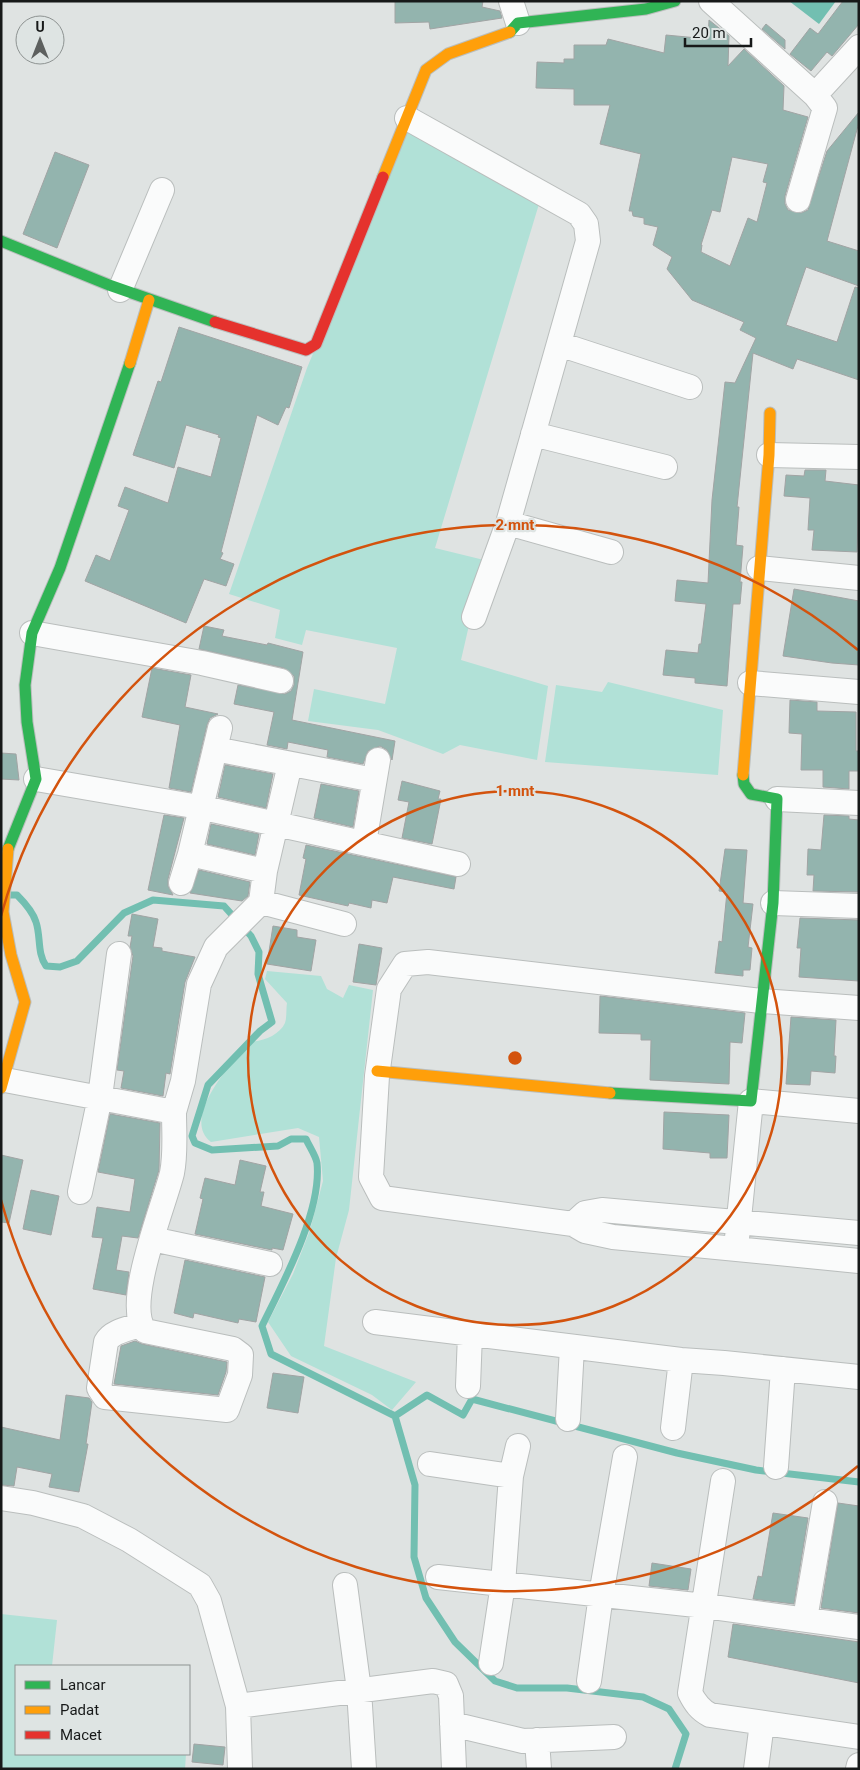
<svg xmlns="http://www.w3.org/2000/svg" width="860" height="1770" font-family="Roboto,sans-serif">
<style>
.green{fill:#b1e1d7}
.water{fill:#72bfb1}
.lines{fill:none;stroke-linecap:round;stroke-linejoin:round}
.stream{stroke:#72bfb1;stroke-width:7}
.building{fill:#93b4ae;stroke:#a1a4a4;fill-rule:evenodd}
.street-casing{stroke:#babebd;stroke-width:26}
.fast-casing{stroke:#babebd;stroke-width:13}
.slow-casing{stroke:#babebd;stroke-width:13}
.jam-casing{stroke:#babebd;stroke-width:13}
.street{stroke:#fafbfb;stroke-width:24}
.fast{stroke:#30b455;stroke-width:11}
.slow{stroke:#ff9f0a;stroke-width:11}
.jam{stroke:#e5322d;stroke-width:11}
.ring{fill:none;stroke:#d3530d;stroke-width:2.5}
.centre{fill:#d3530d;stroke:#dee4e3;stroke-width:2.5}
.ring-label{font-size:15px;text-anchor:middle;font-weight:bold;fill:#d3530d;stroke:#dee4e3;stroke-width:4.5;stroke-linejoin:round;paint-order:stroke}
</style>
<rect width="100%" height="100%" fill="#dfe3e2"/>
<!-- green -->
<path class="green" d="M406,131l133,73 -104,344 49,12 -23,100 87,26 -11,74 -77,-15 -17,9 -65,-24 -70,-9 6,-32 71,15 12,-56 -91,-18 -4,15 -27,-7 5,-28 -51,-16 78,-226z
M608,682l115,28 -5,65 -173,-13 11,-77 46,7z
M267,971l54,5 6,13 16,9 6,-13 24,5 -24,220 -13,48 -12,88 92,36 -24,28 -20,-15 -81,-39 -23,-34 25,-48 17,-44 13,-49 -4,-44 -21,-9 -87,14c-31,-24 21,-78 37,-100 13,0 31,-6 37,-19 2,-6 1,-15 2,-20l-22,-24z
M1,1614l56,6 -5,46h-36v88h170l-1,15h-184z"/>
<!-- water -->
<path class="water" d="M789,1h47l-17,23z"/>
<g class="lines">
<!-- stream -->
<path class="stream" d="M10,895h7c8,8 16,17 19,27 5,15 1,31 10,44l14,1 17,-6 47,-48 29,-13 71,6 27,30 8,16 -1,22 14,48 -12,9 -52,54 -16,51 3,7 17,7 66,-4 13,-7h15c3,7 10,17 11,24 5,48 -34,120 -55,163l9,28 124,62 20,69 -1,72 12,41 29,44 40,39 22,7h50l76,9 26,12 17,25 -11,35
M395,1416l32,-21 36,20 9,-16 205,54 79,17 103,12"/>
</g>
<!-- building -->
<path class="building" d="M395,1h88l-1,6 18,4 2,7 -72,11 -1,-7 -34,1z
M843,1h16v23l-27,32 -5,-4 -16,19 -21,-17 20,-26 8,6z
M709,20l20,16 -1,30 16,-17 40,37 -1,24 25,7 -23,79v8l3,6 13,3 7,-3 19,-59 32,-39v10l-32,119 32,10v35l-53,-19 -20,58 51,17 18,-55 4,1v92l-62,-21 -4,10 -40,-16 -16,154h2l-3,38 7,1 -3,36h2l-2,22h-7l-6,82 -32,-3v-5l-32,-3 3,-25 32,3 1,-9h2l5,-40 -31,-3 2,-21 31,3 4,-83 13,-118 10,1 21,-45 -16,-8 4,-8 -52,-22 -25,-31 5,-12 -19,-12 5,-18 -14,-3v-6l-11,-2 -1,-5h-3l12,-57 -41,-10 10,-39h-36v-16l-38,-1 1,-26 27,1v-4h10v-14h32l2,-6 56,14 2,-18 42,4zM732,157l36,7 -5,18 4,1 -10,39 -9,-4 -18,48 -29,-14 1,-7h-1l11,-35 8,2z
M766,24l19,16v9l-23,-20z
M55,152l34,13 -32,83 -34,-14z
M179,327l123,40 -13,41 -3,-1 -8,18 -21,-10 -36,137 2,1 -3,6 14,5 -8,22 -22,-7 -18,44 -101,-42 11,-26 14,6 19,-51 -11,-4 7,-19 43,16 10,-36 33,10 10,-39 -3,-1 1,-2 -33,-10 -12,43 -41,-13 25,-74 3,1z
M805,470h21l-1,11 34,4 -2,67 -45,-2 2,-20h-6l2,-32 -26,-2 2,-21 18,1z
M794,589l65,12v64l-27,-2 -49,-7z
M204,626l20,4 -2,6 45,9 1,-2 35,9 -11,68 103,21 -3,19 -5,-10 -7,-4 -12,5 -5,13 -36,-7 1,-7 -40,-8 -1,7 -20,-4 7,-33 -40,-8 4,-19 47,9 6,-3 3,-6v-9l-10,-8 -85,-19z
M152,668l39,7 -6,32 33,7 -8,4 -3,7 -16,67 -22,-4 11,-63 -38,-8z
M790,700l27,2v9l39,1v39h3v20h-10v18l-26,-2v-17h-22l1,-36 -13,-1z
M1,753l15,1 3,26 -18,-1z
M225,765l48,9 -7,34 -48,-11z
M402,781l38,10 -2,8h3l-9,45 -30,-6 7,-36 -11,-2z
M321,784l38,7 -6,36 -39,-9z
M164,815l20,3 -16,61v7l5,9 -25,-5z
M824,815l25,1v3l10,1v72l-46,-1 1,-16h-7l1,-26 13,1z
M211,824l48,10 -4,21 -48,-11z
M306,845l150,32 -2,12 -61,-12 -6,26 -15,-3 -1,8 -22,-5 -1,3 -49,-11 7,-36 -3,-1z
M725,849l22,1 -4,53 10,1 -5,43 4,1 -2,22h-7v6l-28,-3 4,-32 3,1 5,-50 -8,-1z
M199,870l51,12 -2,14 -6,5 -52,-8z
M132,914l26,5 -5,28 9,1v3l33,6 -10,25 -15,92 -4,-1 -3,23 -42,-8 3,-17 -7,-1 16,-114 -3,-9 2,-11h-4z
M800,918l59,2v61l-60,-4 2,-29h-4z
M273,926l24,4v7l19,3 -5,31 -44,-7z
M359,944l23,4 -6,37 -23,-3z
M600,996l145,17 -3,30 -12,-1 -1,42 -79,-4 1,-40h-10v-6l-42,-1z
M791,1017l45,3 -2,36h2l-1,17 -24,-2 -1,14 -24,-1z
M664,1112l65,3 -2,43h-17v-5l-47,-4z
M110,1114l50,9 -1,47 -21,68 -16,-2 -6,34 13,2 -3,23 -33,-6 10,-51 -11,-1 5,-30 33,5 5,-33 -37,-7z
M1,1155l22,5 -14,63 -8,-1z
M240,1160l26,6 -6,26h4l-3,14 32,8 -10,36 -11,-2v2l-77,-16 8,-35 -3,-1 5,-20 30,7z
M31,1190l28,6 -8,39 -28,-6z
M185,1260l80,17 -9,45 -17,-3 -1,4 -44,-10 -1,5 -19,-5z
M135,1341l7,3 85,18 -1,10 -8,23 -104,-11 7,-38z
M273,1373l31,4 -6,36 -31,-5z
M66,1395l23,3 3,4 -6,42h2l-9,48 -30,-5 3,-13 -35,-7 -3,19 -13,-1v-58l59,13z
M838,1503l21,3v107l-38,-5z
M773,1513l35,5 -14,86 -41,-5 5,-23 4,1z
M652,1563l39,6 -3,21 -39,-4z
M733,1624l126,18v41l-131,-26z
M194,1744l31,3 -2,18 -31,-3z"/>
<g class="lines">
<defs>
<path id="street" d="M511,1l7,22
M711,1l104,94 10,13 -27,92
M815,95l44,-48
M407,118l172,96 7,10 2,17 -80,282 -34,94
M120,290l42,-100
M559,344l131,43
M533,434l132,33
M769,455l90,2
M508,523l103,29
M759,568l100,10
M32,633l170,30 79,18
M750,683l109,9
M215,749l5,-21
M36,779l163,28 259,57
M777,799l82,4
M364,843l14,-83
M265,871l-75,-17 25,-105 159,31
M181,883l9,-29
M261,902l83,22
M773,903l86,3
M5,1080l169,32 9,-31 16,-97 17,-37 45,-45 4,-31 25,-107
M80,1192l20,-95 19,-143
M573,1224l-191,-26 -11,-21 6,-101 12,-87 16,-25 23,-2 333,39 98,7
M859,1233l-257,-23 -17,3 -12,11 12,7 28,6 246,24
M737,1238l14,-137 108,10
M152,1239l118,25
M375,1322l306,38 43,3 135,14
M140,1325c-12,4 -28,6 -34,17l-7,46 6,9 122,13 13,-35 1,-20 -8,-6 -88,-18c-22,-27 19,-125 27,-158 4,-20 2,-41 2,-61
M468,1386l2,-52
M568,1419l4,-72
M673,1428l8,-68
M430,1464l81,12
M776,1467l7,-98
M723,1481l-33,212c5,10 10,17 20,22l149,22
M1,1498l32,5 50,13 46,24 71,45 9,16 29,105 2,63
M438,1577l267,29 154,21
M345,1585l14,105 5,79
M805,1619l20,-117
M491,1663l12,-79 8,-108 7,-30
M589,1681l12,-86 24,-138
M238,1706l195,-25 13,3 5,12 3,73
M452,1724l71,17 91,-4
M537,1740l2,29
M756,1769l6,-46
M858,1769l1,-4"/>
<path id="fast" d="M510,32l8,-9 128,-14 29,-8
M1,241l108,44 106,37
M8,849l28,-70 -9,-57 -2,-37 7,-52 28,-65 70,-205
M610,1093l141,8 22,-198 4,-104 -26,-5 -7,-10 -1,-9"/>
<path id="slow" d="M383,177l43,-107 22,-16 62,-22
M130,363l19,-63
M743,775l26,-320 1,-42
M377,1071l233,22
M1,1088l24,-86 -14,-47 -8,-43 5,-63"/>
<path id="jam" d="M215,322l91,28 10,-6 67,-167"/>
</defs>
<!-- street casing -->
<use href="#street" class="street-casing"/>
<!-- fast casing -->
<use href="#fast" class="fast-casing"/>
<!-- slow casing -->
<use href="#slow" class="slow-casing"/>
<!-- jam casing -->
<use href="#jam" class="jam-casing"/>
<!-- street -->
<use href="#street" class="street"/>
<!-- fast -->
<use href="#fast" class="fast"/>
<!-- slow -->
<use href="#slow" class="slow"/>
<!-- jam -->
<use href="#jam" class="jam"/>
</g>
<!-- distance rings -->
<g class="ring">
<circle cx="515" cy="1058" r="267"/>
<path d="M858 1466A533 533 0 0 1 1 1200M1 916A533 533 0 0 1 858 650"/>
</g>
<circle cx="515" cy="1058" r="8" class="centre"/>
<g class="ring-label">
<text x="515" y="530">2 mnt</text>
<text x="515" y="796">1 mnt</text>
</g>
<!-- border -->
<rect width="860" height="1770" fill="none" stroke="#171919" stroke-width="5"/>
<!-- legend -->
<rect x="15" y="1665" width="175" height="90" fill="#dee4e3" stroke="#8e9392"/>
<rect x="25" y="1681" width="25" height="8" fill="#30b455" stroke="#8e9392"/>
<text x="60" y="1690" font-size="15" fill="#171919">Lancar</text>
<rect x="25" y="1706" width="25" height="8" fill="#ff9f0a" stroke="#8e9392"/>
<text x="60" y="1715" font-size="15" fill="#171919">Padat</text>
<rect x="25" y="1731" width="25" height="8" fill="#e5322d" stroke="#8e9392"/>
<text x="60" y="1740" font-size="15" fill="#171919">Macet</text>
<!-- north arrow -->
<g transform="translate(40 40)"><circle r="24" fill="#dee4e3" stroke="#8e9392"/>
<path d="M0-4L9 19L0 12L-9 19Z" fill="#5d605f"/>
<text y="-8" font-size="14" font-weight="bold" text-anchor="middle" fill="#171919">U</text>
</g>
<!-- scale -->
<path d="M685 38v8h66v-8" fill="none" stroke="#171919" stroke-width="2.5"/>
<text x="692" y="38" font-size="15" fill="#171919" stroke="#dee4e3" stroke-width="4" paint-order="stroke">20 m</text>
</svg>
